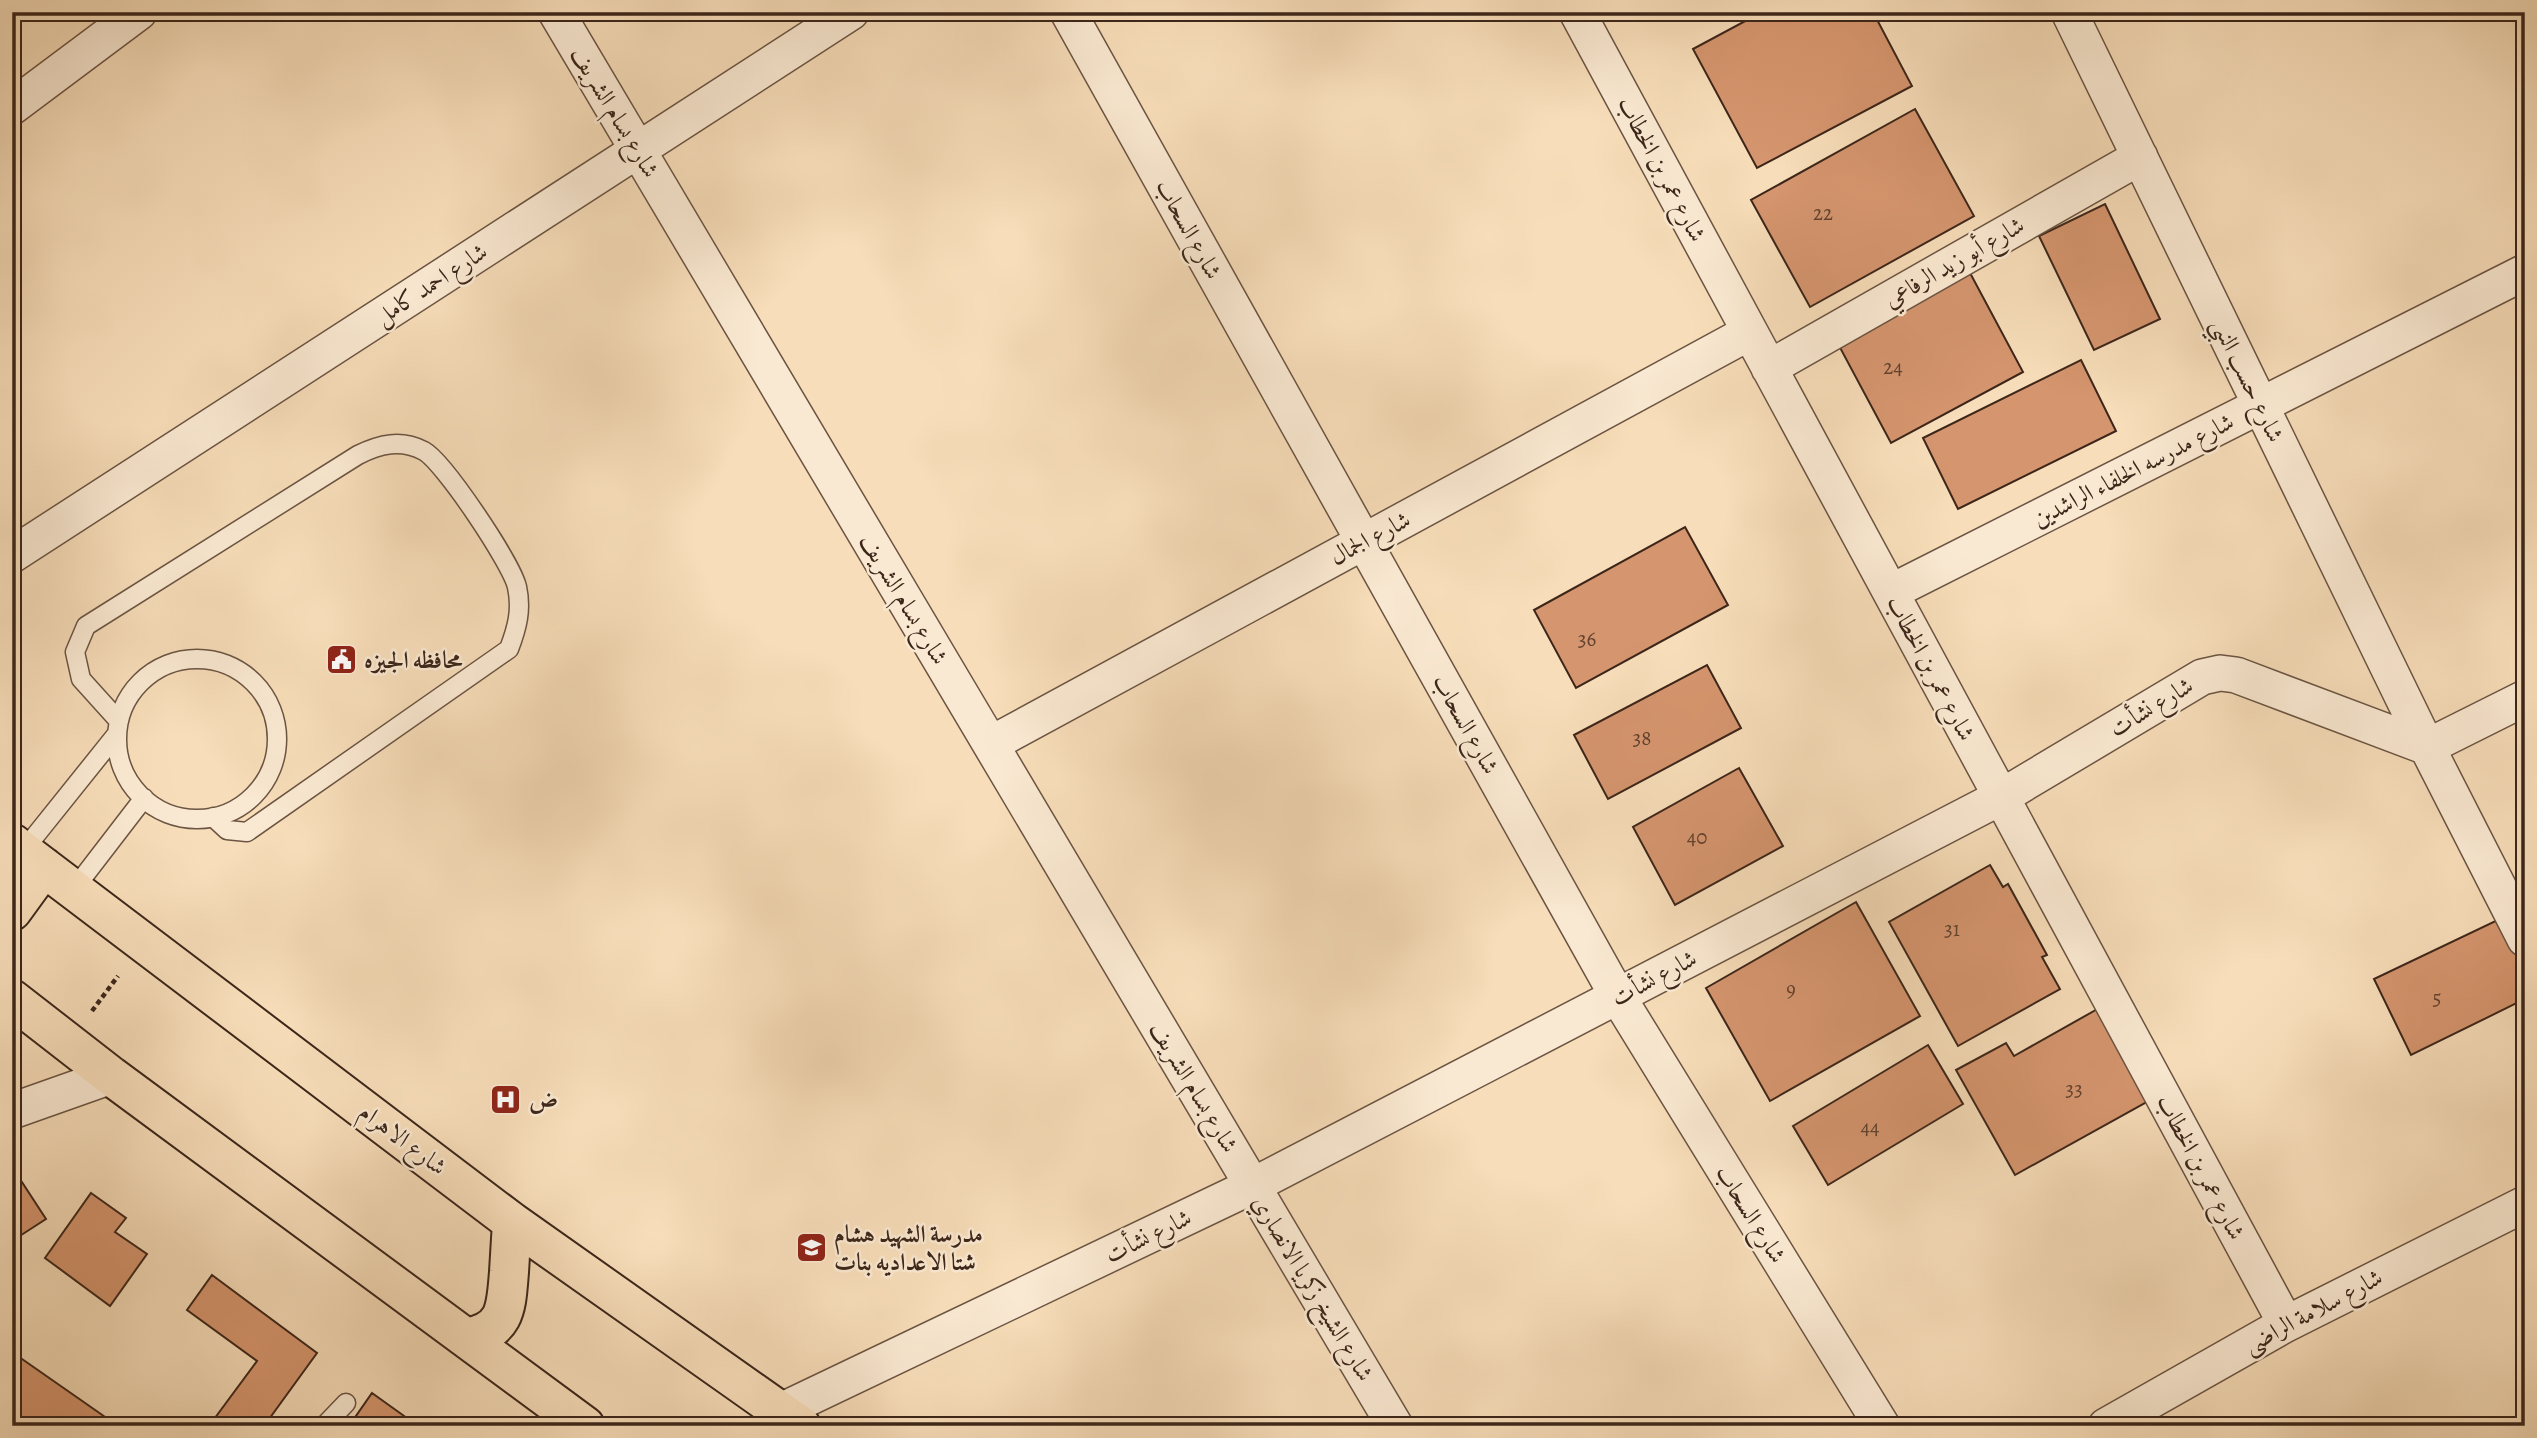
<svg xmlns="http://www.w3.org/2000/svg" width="2537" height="1438" font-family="Alegreya,Amiri,serif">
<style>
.building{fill:#d5956e;stroke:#3c261a;stroke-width:2}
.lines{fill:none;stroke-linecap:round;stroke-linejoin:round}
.service-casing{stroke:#6b5442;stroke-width:21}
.minor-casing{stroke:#6b5442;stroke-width:38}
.primary-casing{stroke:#3c261a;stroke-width:42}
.path{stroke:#3c261a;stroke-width:4.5;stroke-dasharray:5 3.5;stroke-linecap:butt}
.service{stroke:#fae9d2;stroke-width:18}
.minor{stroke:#fae9d2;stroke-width:35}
.primary{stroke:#f7ddb9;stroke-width:38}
.labels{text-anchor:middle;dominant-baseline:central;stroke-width:5;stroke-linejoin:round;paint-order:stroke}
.number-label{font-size:21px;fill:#62422f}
.street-label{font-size:24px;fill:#3c261a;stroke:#fae9d2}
.poi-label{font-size:24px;font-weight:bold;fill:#3c261a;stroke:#fae9d2;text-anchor:start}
</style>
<rect width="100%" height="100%" fill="#f7ddb9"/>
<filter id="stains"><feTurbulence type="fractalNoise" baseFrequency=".00286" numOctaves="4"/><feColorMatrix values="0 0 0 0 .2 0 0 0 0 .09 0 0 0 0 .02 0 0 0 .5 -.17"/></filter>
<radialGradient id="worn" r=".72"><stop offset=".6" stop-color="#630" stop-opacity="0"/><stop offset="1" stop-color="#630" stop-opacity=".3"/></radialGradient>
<!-- building -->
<path class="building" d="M1762,12h111l39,74 -155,82 -64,-119z
M1915,109l59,107 -164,91 -59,-107z
M2105,204l55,115 -66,31 -55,-114z
M1969,271l54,101 -132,71 -54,-101z
M2081,360l35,71 -158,78 -35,-71z
M2525,474v16l-6,-13z
M1685,527l43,78 -152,83 -42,-78z
M1707,665l34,63 -133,71 -34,-64z
M1739,768l44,78 -108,59 -42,-78z
M1990,865l13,22 5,-3 39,71 -5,2 18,32 -102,57 -69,-124z
M1856,902l64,114 -150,85 -64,-113z
M2506,916l19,39v44l-114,56 -37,-76z
M2101,1007l51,92 -137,76 -59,-105 50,-27 8,13z
M1928,1045l35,59 -135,81 -35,-59z
M18,1176l28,43 -34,22v-62z
M91,1193l35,25 -11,14 32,22 -37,52 -65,-48z
M212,1275l105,78 -53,73h-55l48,-65 -70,-51z
M12,1352l106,74h-106z
M372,1393l46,33h-69z"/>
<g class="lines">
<defs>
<path id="service" d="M117 739a80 80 0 1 1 160 0a80 80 0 1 1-160 0Z
M118,720l-37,-41 -6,-27 11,-26 272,-171c22,-11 43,-16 66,-4 20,11 88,113 93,136 5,23 0,41 -8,62l-262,183 -20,-2 -14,-13
M23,851l93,-116
M74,889l70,-91
M324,1426l22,-23"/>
<path id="minor" d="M556,12l839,1414
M1068,12l550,985 264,429
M1577,12l709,1312
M2069,12l358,735 98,192
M12,107l127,-95
M1769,368l371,-211
M12,555l839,-543
M1891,592l634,-320
M991,744l759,-412
M12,1111l99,-35
M781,1411l471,-225 749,-389 201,-120 18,-4 16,2 191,72 98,-49
M2106,1426l180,-102 239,-120"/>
<path id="primary" d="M12,843l500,379 289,204
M12,911l32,-44
M12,999l99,77 474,350
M466,1338c41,-7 40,-31 43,-66 1,-17 2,-34 3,-50"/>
</defs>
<!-- service casing -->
<use href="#service" class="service-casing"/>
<!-- minor casing -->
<use href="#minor" class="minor-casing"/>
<!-- primary casing -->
<use href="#primary" class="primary-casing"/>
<!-- path -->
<path class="path" d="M92,1011l26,-35"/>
<!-- service -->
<use href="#service" class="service"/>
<!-- minor -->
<use href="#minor" class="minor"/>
<!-- primary -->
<use href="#primary" class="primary"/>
</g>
<!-- icons -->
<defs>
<symbol id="civic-square" viewBox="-11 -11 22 22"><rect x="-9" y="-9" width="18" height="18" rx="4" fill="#8f2418" stroke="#fae9d2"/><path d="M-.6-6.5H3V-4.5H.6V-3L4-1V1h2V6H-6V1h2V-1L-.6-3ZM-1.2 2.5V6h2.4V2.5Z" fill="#fff"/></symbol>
<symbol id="hospital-square" viewBox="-11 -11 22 22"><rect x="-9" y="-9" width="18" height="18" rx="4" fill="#8f2418" stroke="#fae9d2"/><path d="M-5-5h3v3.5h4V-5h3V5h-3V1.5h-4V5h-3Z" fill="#fff"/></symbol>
<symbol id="school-square" viewBox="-11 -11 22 22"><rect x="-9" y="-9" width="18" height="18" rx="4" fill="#8f2418" stroke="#fae9d2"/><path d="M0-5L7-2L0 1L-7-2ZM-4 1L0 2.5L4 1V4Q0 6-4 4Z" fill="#fff"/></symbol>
</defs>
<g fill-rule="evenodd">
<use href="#civic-square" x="324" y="642" width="35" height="35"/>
<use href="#hospital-square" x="488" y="1082" width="35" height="35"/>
<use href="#school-square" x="794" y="1230" width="35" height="35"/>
</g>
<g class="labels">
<!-- number labels -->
<g class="number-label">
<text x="1823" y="213">22</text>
<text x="1893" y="367">24</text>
<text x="1587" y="639">36</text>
<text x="1642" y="738">38</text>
<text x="1697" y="837">40</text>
<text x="1952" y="929">31</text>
<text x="1791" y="989">9</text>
<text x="2437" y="998">5</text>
<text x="2074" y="1089">33</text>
<text x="1870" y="1127">44</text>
</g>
<!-- street labels -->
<g class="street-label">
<text transform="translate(615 112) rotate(59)">شارع بسام الشريف</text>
<text transform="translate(1662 169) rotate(62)">شارع عمر بن الخطاب</text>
<text transform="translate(1189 229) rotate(61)">شارع السحاب</text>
<text transform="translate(1954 262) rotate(-30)">شارع أبو زيد الرفاعي</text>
<text transform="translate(431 284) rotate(-33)">شارع احمد كامل</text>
<text transform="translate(2248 380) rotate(64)">شارع حسب النبي</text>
<text transform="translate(2133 470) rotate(-27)">شارع مدرسه الخلفاء الراشدين</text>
<text transform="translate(1370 538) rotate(-28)">شارع الجمال</text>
<text transform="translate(904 599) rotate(59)">شارع بسام الشريف</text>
<text transform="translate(1931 668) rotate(62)">شارع عمر بن الخطاب</text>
<text transform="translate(2151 707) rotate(-31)">شارع نشأت</text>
<text transform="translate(1466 724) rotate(61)">شارع السحاب</text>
<text transform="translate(1654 978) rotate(-28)">شارع نشأت</text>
<text transform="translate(1194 1087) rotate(59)">شارع بسام الشريف</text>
<text transform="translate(403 1139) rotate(37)">شارع الاهرام</text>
<text transform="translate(2201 1167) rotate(62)">شارع عمر بن الخطاب</text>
<text transform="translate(1751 1214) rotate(58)">شارع السحاب</text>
<text transform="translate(1148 1236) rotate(-26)">شارع نشأت</text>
<text transform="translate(1313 1288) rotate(59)">شارع الشيخ زكريا الانصاري</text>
<text transform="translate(2313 1311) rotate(-28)">شارع سلامة الراضى</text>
</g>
<!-- poi labels -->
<g class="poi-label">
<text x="364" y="660">محافظه الجيزه</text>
<text x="529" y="1100">ض</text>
<text x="834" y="1234">مدرسة الشهيد هشام<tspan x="834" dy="28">شتا الاعداديه بنات</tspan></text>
</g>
</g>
<!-- margin -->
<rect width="2537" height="1438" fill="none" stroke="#f7ddb9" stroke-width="42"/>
<rect x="14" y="14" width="2509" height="1410" fill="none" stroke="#3c261a" stroke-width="3.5"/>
<rect x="21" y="21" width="2495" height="1396" fill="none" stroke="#3c261a" stroke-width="2"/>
<rect width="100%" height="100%" filter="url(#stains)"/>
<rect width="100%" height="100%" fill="url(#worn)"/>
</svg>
